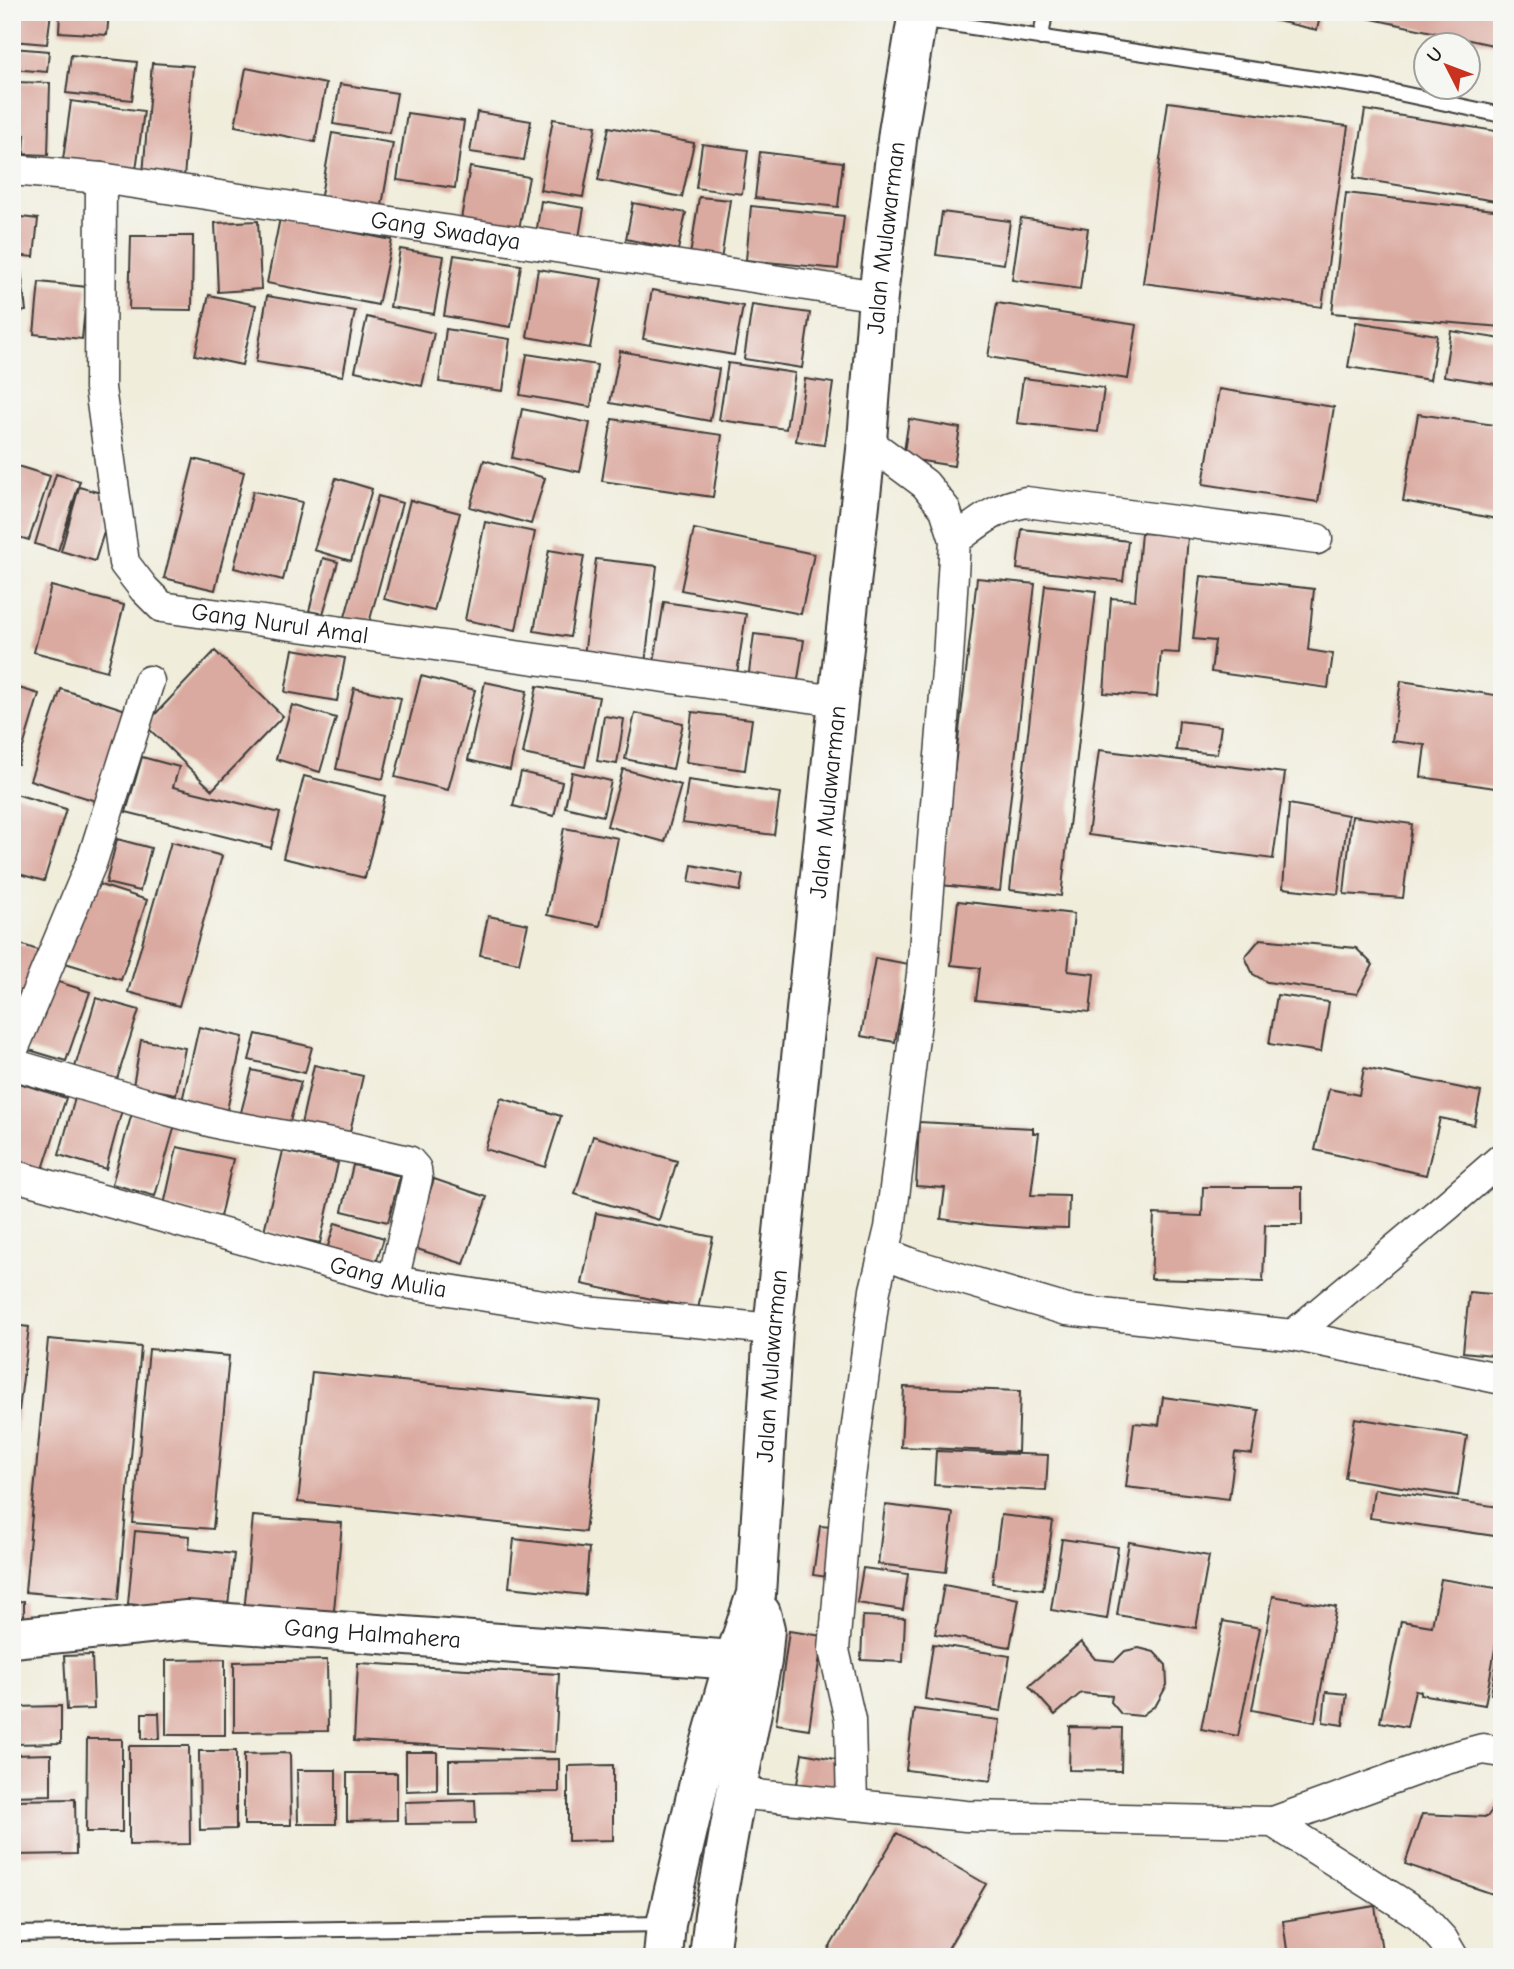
<svg xmlns="http://www.w3.org/2000/svg" width="1514" height="1969" font-family="'Comic Neue',sans-serif">
<style>
.building{fill:#daa99f}
.lines{fill:none;stroke-linecap:round;stroke-linejoin:round}
.lane-casing{stroke:#3c3b39;stroke-width:18}
.street-casing{stroke:#3c3b39;stroke-width:33}
.secondary-casing{stroke:#3c3b39;stroke-width:42}
.highway-casing{stroke:#3c3b39;stroke-width:42}
.lane{stroke:#fff;stroke-width:14}
.street{stroke:#fff;stroke-width:30}
.secondary{stroke:#fff;stroke-width:38}
.highway{stroke:#fff;stroke-width:38}
.labels{text-anchor:middle;dominant-baseline:central;stroke-width:5;stroke-linejoin:round;paint-order:stroke}
.street-label{font-size:24px;fill:#1c1c1c;stroke:#f6f6f2}
</style>
<rect width="100%" height="100%" fill="#f6f6f2"/>
<filter id="ink" filterUnits="userSpaceOnUse"><feTurbulence type="fractalNoise" baseFrequency=".0143" numOctaves="2"/><feDisplacementMap in="SourceGraphic" scale="14" xChannelSelector="R" yChannelSelector="G"/><feConvolveMatrix kernelMatrix="1 2 1 2 8 2 1 2 1" color-interpolation-filters="sRGB"/></filter>
<filter id="wash" filterUnits="userSpaceOnUse"><feTurbulence type="fractalNoise" baseFrequency=".00686" numOctaves="4" result="noise"/><feDisplacementMap in="SourceGraphic" scale="28" xChannelSelector="R" yChannelSelector="G"/><feGaussianBlur stdDeviation="1.57" result="paint"/><feColorMatrix in="noise" values="0 0 0 0 0 0 0 0 0 0 0 0 0 0 0 0 0 1.4 0 .05"/><feComposite in="paint" operator="in"/></filter>
<g filter="url(#wash)">
<rect width="100%" height="100%" fill="#f0eddb"/>
<g id="blocks">
<!-- building -->
<path class="building" d="M12,12h39l-4,32 -35,-3z
M60,12h49l-2,23 -48,-3z
M1238,12h83l-4,18z
M1344,12h158v35l-158,-34z
M12,48l37,3 -2,21 -35,-3z
M71,55l66,7 -5,38 -66,-7z
M152,63l41,3 -9,112 -41,-3z
M246,68l80,16 -11,58 -80,-16z
M12,82l38,1 -2,72 -24,-1 1,-19h-13z
M340,84l57,9 -7,40 -57,-9z
M71,101l73,10 -8,59 -73,-10z
M1168,102l180,24 -26,181 -179,-24z
M1365,110l137,22v70l-148,-24z
M477,112l54,9 -7,39 -54,-8z
M407,113l57,8 -9,67 -58,-8z
M553,119l43,7 -13,71 -43,-7z
M609,127l85,16 -12,54 -84,-17z
M332,133l61,10 -12,68 -61,-10z
M702,144l46,6 -6,44 -46,-6z
M760,152l83,10 -5,45 -83,-9z
M470,167l59,10 -10,52 -58,-10z
M1346,193l156,18v116l-170,-14z
M699,197l31,3 -10,67 -31,-5z
M541,201l43,7 -6,35 -42,-8z
M633,203l53,10 -8,37 -52,-11z
M751,206l93,10 -6,53 -92,-9z
M942,212l68,9 -6,43 -68,-9z
M12,216l26,3 -4,38 -22,-2z
M280,218l112,22 -14,65 -111,-22z
M1021,218l67,10 -8,61 -68,-9z
M258,221l3,68 -43,3 -3,-69z
M131,236h62l-1,74 -63,-1z
M400,249l44,7 -10,58 -44,-7z
M454,255l67,10 -10,62 -67,-11z
M20,262l6,49 -14,2v-50z
M538,269l64,10 -12,69 -63,-11z
M39,282l48,5 -5,52 -48,-5z
M652,290l91,16 -9,49 -91,-16z
M209,295l47,10 -14,60 -47,-10z
M267,296l88,15 -12,65 -87,-14z
M997,303l140,22 -9,54 -140,-22z
M752,305l58,8 -8,55 -58,-9z
M367,317l67,16 -12,53 -67,-15z
M1356,322l81,13 -7,45 -82,-13z
M446,329l64,10 -7,52 -64,-9z
M1451,331l51,8v46l-58,-9z
M620,351l99,18 -9,52 -100,-18z
M527,354l70,11 -6,42 -71,-12z
M728,363l67,10 -9,56 -67,-9z
M1023,378l81,10 -6,44 -81,-9z
M805,379l28,4 -9,62 -28,-4z
M1219,389l115,18 -16,95 -115,-18z
M522,409l68,14 -10,49 -68,-14z
M1418,414l84,12v94l-99,-19z
M612,419l110,16 -9,62 -111,-16z
M909,419l51,9 -6,38 -51,-8z
M194,459l50,13 -29,118 -51,-12z
M484,460l61,18 -14,46 -61,-17z
M14,465l36,11 -21,64 -17,-5z
M56,474l24,7 -22,70 -23,-7z
M336,478l36,11 -21,72 -37,-11z
M79,487l36,10 -20,64 -34,-10z
M253,491l49,11 -19,78 -49,-12z
M378,496l24,7 -33,120 -24,-6z
M410,500l50,13 -26,98 -50,-12z
M485,522l50,10 -19,98 -51,-10z
M694,529l120,25 -13,60 -120,-24z
M1022,529l106,12 -5,40 -106,-12z
M1141,533l47,3 -9,117 -18,-1 -4,45 -53,-4 7,-95 24,2z
M549,550l35,6 -14,81 -36,-6z
M323,558l15,4 -15,52 -14,-3z
M596,559l61,7 -12,97 -61,-7z
M1201,576l113,13 -6,61 25,4 -5,34 -117,-16 4,-31 -22,-2z
M977,578l58,6 -35,307 -59,-6z
M1045,585l51,6 -35,305 -51,-6z
M51,586l73,19 -17,66 -73,-19z
M664,602l82,12 -10,66 -83,-12z
M754,634l50,6 -7,46 -49,-6z
M293,649l52,9 -8,43 -52,-9z
M215,651l68,65 -71,74 -67,-65z
M421,676l54,14 -27,100 -53,-13z
M1401,681l101,15v93l-81,-12 4,-32 -33,-4z
M485,682l42,9 -17,79 -42,-10z
M12,686l27,8 -21,70 -6,-2z
M537,686l62,11 -14,70 -62,-13z
M354,688l47,10 -18,81 -47,-10z
M61,689l74,24 -30,91 -75,-24z
M292,705l44,13 -16,54 -44,-13z
M692,712l60,7 -7,51 -59,-8z
M635,713l48,10 -10,46 -48,-10z
M604,716l20,3 -7,45 -20,-3z
M1179,721l42,5 -4,28 -41,-4z
M1099,750l186,23 -12,86 -185,-24z
M142,757l37,10 -6,20 107,26 -9,35 -145,-36z
M623,769l58,16 -16,57 -58,-16z
M521,772l41,10 -8,34 -41,-10z
M572,772l39,9 -8,35 -38,-9z
M304,776l81,20 -20,82 -82,-20z
M688,780l92,13 -6,42 -92,-12z
M12,793l54,16 -22,72 -32,-9z
M1289,804l59,11 -10,79 -55,-6z
M1352,816l60,8 -9,74 -59,-4z
M564,828l54,10 -18,88 -53,-11z
M117,839l34,9 -11,43 -34,-8z
M171,842l51,14 -43,150 -51,-14z
M692,865l51,10 -3,16 -51,-9z
M88,881l59,19 -26,80 -59,-18z
M958,901l116,13 -6,57 26,3 -4,38 -114,-12 4,-32 -29,-3z
M488,916l40,8 -9,39 -39,-8z
M1260,939l96,9 17,17 -16,29 -90,-12 -14,-8 -8,-17z
M12,941l34,12 -34,91z
M875,958l34,6 -14,78 -34,-6z
M49,979l41,13 -24,69 -40,-12z
M1277,995l52,7 -8,50 -52,-8z
M96,998l43,12 -22,69 -42,-12z
M199,1027l44,10 -18,82 -45,-9z
M256,1034l56,13 -7,26 -56,-13z
M141,1040l44,8 -9,46 -43,-8z
M314,1065l49,11 -15,64 -48,-11z
M1364,1068l117,24 -7,33 -34,-7 -14,57 -111,-25 14,-61 30,6z
M252,1070l49,12 -14,50 -48,-12z
M13,1081l53,17 -24,74 -30,-10z
M75,1098l47,12 -16,59 -47,-14z
M501,1098l60,18 -16,51 -60,-18z
M132,1113l43,12 -20,71 -43,-12z
M919,1122l114,6v5h6l-8,62 38,1 -1,32 -40,-1v1l-40,-3 -47,-6 4,-31 -29,-2z
M593,1136l84,25 -18,59 -84,-26z
M177,1147l56,12 -13,58 -56,-12z
M283,1151l55,12 -18,80 -56,-12z
M353,1165l47,11 -12,46 -46,-11z
M434,1179l53,18 -23,67 -53,-17z
M1203,1187h99v38h-37l-2,57 -112,-3 3,-65 48,2z
M596,1213l117,24 -15,72 -116,-25z
M335,1223l49,15 -11,34 -48,-16z
M1469,1292l33,3v61l-39,-4z
M12,1325l17,2 -15,126h-2z
M48,1339l93,8 -23,253 -93,-8z
M149,1349l80,7 -16,173 -80,-6z
M312,1372l288,29 -15,131 -287,-30z
M904,1387l116,4 -2,61 -117,-5z
M1163,1397l96,13 -7,44 -17,-2 -6,47 -103,-12 8,-64 25,2z
M1355,1418l112,18 -9,60 -113,-18z
M936,1451l112,4 -2,36 -112,-6z
M1374,1489l126,18 -5,29 -125,-18z
M885,1505l68,8 -7,59 -68,-8z
M1001,1515l52,6 -10,69 -51,-7z
M253,1516l89,7 -9,98 -89,-8z
M820,1526l22,2 -7,50 -22,-3z
M135,1531l55,5 -1,13 45,5 -7,60 -99,-10z
M514,1539l75,9 -4,47 -76,-8z
M1062,1539l56,8 -11,72 -56,-9z
M1129,1542l80,14 -13,72 -79,-13z
M863,1568l45,6 -5,36 -46,-7z
M1441,1579l61,10v21l-17,95 -65,-11 1,-3 -6,-1 -8,37 -27,-5 21,-101 31,5z
M944,1585l75,14 -9,48 -75,-13z
M1273,1596l63,11 -21,115 -63,-12z
M24,1601v25h-12v-24z
M863,1616l42,2 -2,44 -42,-2z
M1223,1621l37,7 -22,108 -37,-7z
M789,1631l34,5 -14,93 -33,-5z
M1081,1642l14,17 20,2 10,-10 14,-3 15,4 12,13 1,20 -11,20 -15,11 -20,-2 -10,-12 1,-6 -31,-3 -26,22 -26,-29z
M933,1644l77,12 -9,55 -76,-12z
M1499,1649h3v47l-11,-2z
M92,1655l2,54 -27,1 -3,-54z
M225,1659v76h-59v-75z
M327,1660l1,71 -94,1v-70z
M358,1663l201,11 -4,78 -201,-11z
M1326,1692l21,2 -4,31 -20,-3z
M61,1706v37l-49,1v-37z
M914,1709l86,11 -9,61 -85,-11z
M142,1713h17l1,26h-18z
M1070,1727l52,1 -1,43 -52,-1z
M87,1739h35v93h-36z
M129,1746h60l1,98 -61,1z
M199,1751h37v78l-36,1z
M406,1752h31v38l-31,1z
M290,1753l1,72h-47v-71z
M802,1753l38,7 -6,37 -38,-7z
M51,1754v41l-39,1v-41z
M559,1759v33l-110,1v-33z
M613,1765v75l-45,1v-75z
M297,1770h39v54h-38z
M347,1773h50v47l-50,1z
M1502,1796v101l-97,-33 17,-50 65,3z
M75,1799l1,55 -62,1v-55z
M475,1800l1,23 -70,1 -1,-22z
M897,1833l89,51 -43,73h-119z
M1375,1906l8,51h-95l-5,-36z
M1500,1907h2v19h-4z"/>
</g>
</g>
<g filter="url(#ink)">
<use href="#blocks" fill-opacity="0" stroke="#3c3b39" stroke-width="2"/>
<g class="lines">
<defs>
<path id="lane" d="M919,19l456,69 127,27
M1041,38l4,-26
M12,1934l653,-10"/>
<g id="street">
<path id="s1" d="M12,170l89,8 777,118"/>
<path id="s2" d="M101,178l-1,210 24,175 20,26 18,18 676,94"/>
<path d="M867,441l58,43 20,25 10,31 -7,119 -26,315 -32,254 -6,25 31,12 152,45 226,25 155,-130 54,-47"/>
<path d="M955,540c25,-18 39,-32 71,-38l291,37"/>
<path d="M12,1052l80,-191 57,-180"/>
<path d="M12,1064l156,46 56,15 124,22 61,14 7,8 1,9 -24,103"/>
<path id="s3" d="M12,1175l381,106 193,31 187,17"/>
<path d="M1293,1335l209,44"/>
<path d="M736,1793l230,23 307,6 147,93 23,25 10,17"/>
<path d="M852,1805l-2,-85 -16,-70 11,-135 30,-225 9,-37"/>
<path d="M1273,1822l173,-63 37,-10 19,3"/>
</g>
<g id="secondary">
<path id="s4" d="M12,1638l175,-18 547,40"/>
</g>
<g id="highway">
<path id="s5" d="M663,1957l3,-33 33,-141 35,-123 22,-66 17,-265 65,-628 29,-260 11,-145 20,-164 20,-120"/>
<path d="M709,1957l5,-42 22,-122 26,-132 3,-32 -4,-16"/>
</g>
</defs>
<!-- lane casing -->
<use href="#lane" class="lane-casing"/>
<!-- street casing -->
<use href="#street" class="street-casing"/>
<!-- secondary casing -->
<use href="#secondary" class="secondary-casing"/>
<!-- highway casing -->
<use href="#highway" class="highway-casing"/>
<!-- lane -->
<use href="#lane" class="lane"/>
<!-- street -->
<use href="#street" class="street"/>
<!-- secondary -->
<use href="#secondary" class="secondary"/>
<!-- highway -->
<use href="#highway" class="highway"/>
</g>
</g>
<g class="labels">
<!-- street labels -->
<g class="street-label">
<text stroke="none"><textPath href="#s1" startOffset="438">Gang Swadaya</textPath></text>
<text stroke="none"><textPath href="#s5" startOffset="1738">Jalan Mulawarman</textPath></text>
<text stroke="none"><textPath href="#s2" startOffset="564">Gang Nurul Amal</textPath></text>
<text stroke="none"><textPath href="#s5" startOffset="1171">Jalan Mulawarman</textPath></text>
<text stroke="none"><textPath href="#s3" startOffset="390">Gang Mulia</textPath></text>
<text stroke="none"><textPath href="#s5" startOffset="604">Jalan Mulawarman</textPath></text>
<text stroke="none"><textPath href="#s4" startOffset="362">Gang Halmahera</textPath></text>
</g>
</g>
<!-- margin -->
<rect width="1514" height="1969" fill="none" stroke="#f6f6f2" stroke-width="42"/>
<!-- north arrow -->
<g transform="translate(1447 66) rotate(312)"><circle r="33" fill="#f6f6f2" stroke="#9f9f9c" stroke-width="2"/>
<path d="M0-5L12 26L0 18L-12 26Z" fill="#c8321e"/>
<text y="-10" font-size="19" font-weight="bold" text-anchor="middle" fill="#1c1c1c">U</text>
</g>
</svg>
